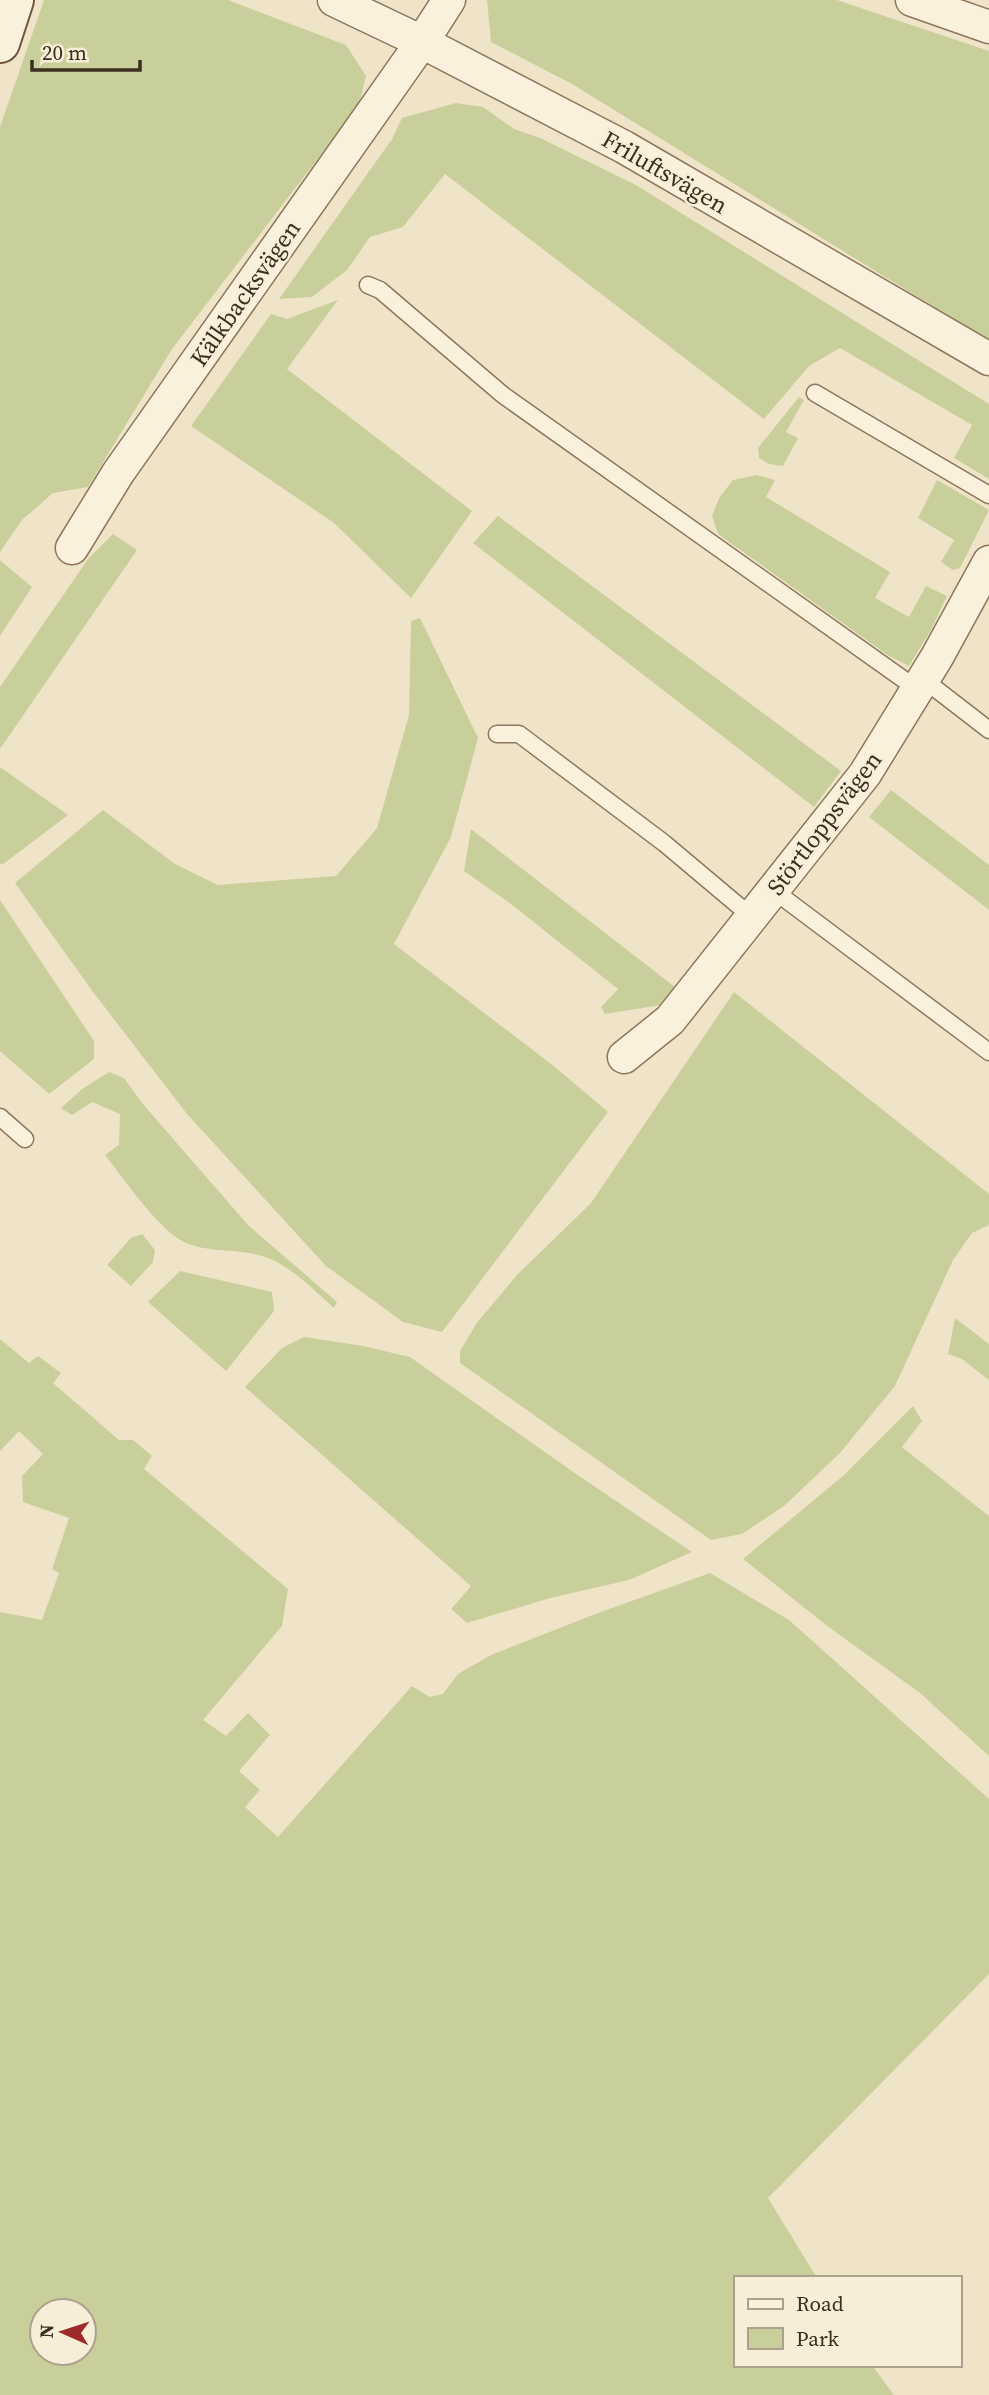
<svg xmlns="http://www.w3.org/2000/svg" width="989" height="2395" font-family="'Source Serif 4',serif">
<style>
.green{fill:#c9cf9b;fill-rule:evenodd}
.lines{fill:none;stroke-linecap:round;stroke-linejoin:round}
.lane-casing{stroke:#8d765c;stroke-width:19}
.street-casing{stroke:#8d765c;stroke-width:35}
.secondary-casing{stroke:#6f573f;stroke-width:42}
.lane{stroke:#faf1dc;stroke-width:16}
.street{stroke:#faf1dc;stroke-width:32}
.secondary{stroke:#faf1dc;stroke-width:38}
.labels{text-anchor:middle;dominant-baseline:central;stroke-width:5;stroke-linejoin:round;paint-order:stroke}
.street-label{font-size:24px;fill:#3d2e20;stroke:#f7eed8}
</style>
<rect width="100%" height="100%" fill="#f0e4c8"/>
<!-- green -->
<path class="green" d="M44,0h184l118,45 20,31 -7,29 -187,244 -84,138 -35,6 -31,27 -22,32v-425z
M487,0h350l152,51v290l-417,-257 -81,-42z
M456,103l27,4 31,22 26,9 96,47 353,219v75l-35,-21 18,-33 -132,-77 -31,18 -45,53 -319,-245 -42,53 -33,10 -23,33 -35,27 -33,2 113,-160 10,-21z
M338,300l-51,69 185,142 -61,87 -77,-75 -143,-97 80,-112 16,5z
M799,397l5,3 -18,32 12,6 -15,28 -14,-2 -10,-6 -1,-10z
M757,475l18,5 -9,17 124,75 -15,26 34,19 17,-31 21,10 -16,34 -22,36 -20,-10 -171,-122 -6,-18 7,-18 14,-18z
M937,480l52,30 -29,58 -7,2 -12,-8 13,-22 -36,-22z
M498,516l343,255 -27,36 -341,-264z
M113,534l24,16 -137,199v-62l88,-128z
M0,560l32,27 -32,49z
M420,618l58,120 -27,99 -57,107 161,123 53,45 -166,220 -39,-10 -77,-56 -139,-152 -94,-122 -78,-109 88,-73 72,54 43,21 118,-9 41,-48 32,-113 2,-94z
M0,767l68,48 -66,50 -2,-2z
M891,790l98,75v45l-120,-93z
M471,829l204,158 -14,18 -56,9 -4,-7 17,-18 -107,-85 -47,-33z
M0,900l94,141v18l-45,35 -49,-43z
M734,992l255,202v31l-17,8 -19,27 -58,126 -55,67 -56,53 -42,28 -31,6 -251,-177v-12l16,-27 41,-49 74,-72z
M109,1072l15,6 18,25 106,122 89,77 -3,6c-24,-21 -48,-48 -80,-54 -22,-5 -49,-2 -70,-12 -25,-12 -61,-64 -79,-87l14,-10 1,-31 -28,-12 -20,13 -11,-7 21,-19z
M142,1234l13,16 -2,12 -22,24 -24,-21 24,-27z
M180,1271l92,21 2,19 -48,60 -78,-69z
M955,1318l34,26v36l-27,-21 -14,-5z
M304,1337l59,9 47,11 169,119 113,76 -63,28 -79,18 -83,25 -16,-14 20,-23 -226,-199 37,-39z
M0,1339l29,24 9,-7 23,17 -8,10 66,57h14l19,16 -8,13 144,120 -6,37 -79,94 23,16 22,-23 22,22 -31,36 21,19 -15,17 33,30 134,-151 18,11 13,-3 15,-20 33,-19 107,-42 112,-40 79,47 200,179v175l-221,224 49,80h-82v87h137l22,30h-894v-783l42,8 17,-47 -7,-4 17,-51 -46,-16 -1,-26 21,-22 -24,-23 -19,20zM84,2311v42h-42v-42z
M913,1406l9,15 -20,26 87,69v240l-69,-63 -94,-68 -83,-66 100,-83z"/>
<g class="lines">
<defs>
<path id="lane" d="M368,285l12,5 123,105 414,294
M815,393l174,102
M923,679l66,51
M497,734h22l145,109 88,74
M773,890l216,162
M0,1117l25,22"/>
<path id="street" d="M334,0l88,42 202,105 365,212
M912,0l77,27
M72,548l46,-75 304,-431 27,-42
M624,1057l46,-37 195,-246 72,-117 52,-95"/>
<path id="secondary" d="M0,43l14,-43"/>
</defs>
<!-- lane casing -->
<use href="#lane" class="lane-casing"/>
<!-- street casing -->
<use href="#street" class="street-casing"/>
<!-- secondary casing -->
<use href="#secondary" class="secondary-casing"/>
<!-- lane -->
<use href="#lane" class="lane"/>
<!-- street -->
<use href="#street" class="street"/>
<!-- secondary -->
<use href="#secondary" class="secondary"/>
</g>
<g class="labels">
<!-- street labels -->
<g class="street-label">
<text transform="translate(665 172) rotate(30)">Friluftsvägen</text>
<text transform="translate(245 293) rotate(-55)">Kälkbacksvägen</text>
<text transform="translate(824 823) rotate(-53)">Störtloppsvägen</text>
</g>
</g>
<!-- legend -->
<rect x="734" y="2276" width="228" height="91" fill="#f7eed8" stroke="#ada18e" stroke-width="2"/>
<rect x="748" y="2299" width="35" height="10" fill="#faf1dc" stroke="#ada18e" stroke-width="2"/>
<text x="796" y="2311" font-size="21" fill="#3d2e20">Road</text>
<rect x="748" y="2328" width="35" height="21" fill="#c9cf9b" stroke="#ada18e" stroke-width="2"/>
<text x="796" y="2346" font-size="21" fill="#3d2e20">Park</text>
<!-- north arrow -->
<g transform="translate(63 2332) rotate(273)"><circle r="33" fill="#f7eed8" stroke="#ada18e" stroke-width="2"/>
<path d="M0-5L12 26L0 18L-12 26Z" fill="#9e2a2b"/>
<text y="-10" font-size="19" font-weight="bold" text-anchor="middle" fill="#3d2e20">N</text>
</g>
<!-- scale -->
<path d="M32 60v10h108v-10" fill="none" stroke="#3d2e20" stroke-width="3.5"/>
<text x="42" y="60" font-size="21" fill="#3d2e20" stroke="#f7eed8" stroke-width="5" paint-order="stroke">20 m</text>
</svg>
